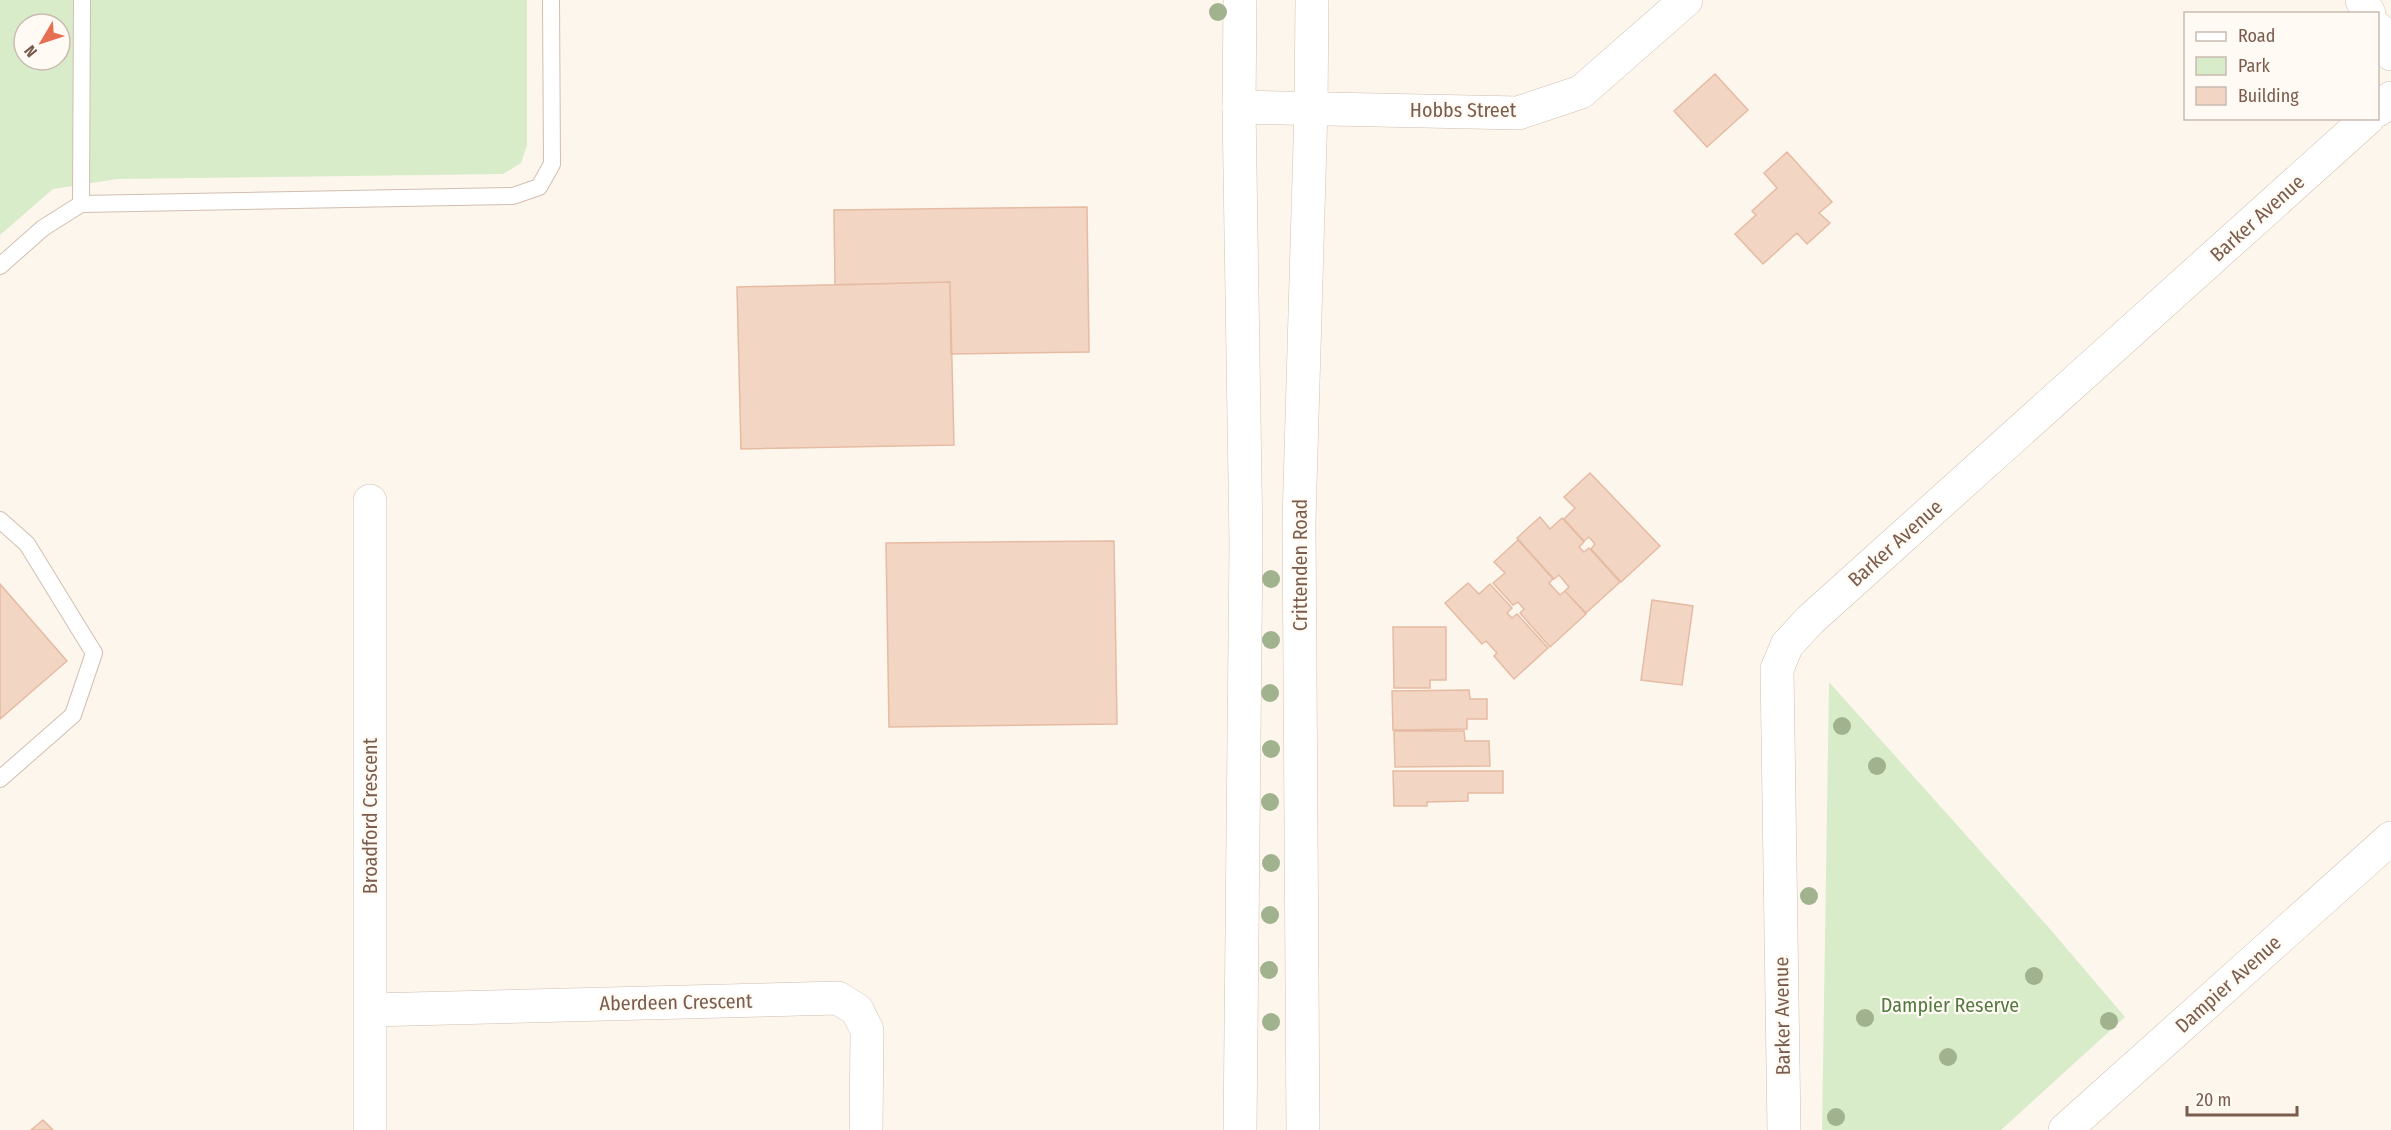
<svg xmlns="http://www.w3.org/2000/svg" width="2391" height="1130" font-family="'Fira Sans Condensed',sans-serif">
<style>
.green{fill:#d8ecc9;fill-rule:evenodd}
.building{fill:#f3d5c3;stroke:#e6bba3;stroke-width:1.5}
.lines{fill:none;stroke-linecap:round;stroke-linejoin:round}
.service-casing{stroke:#d1beb0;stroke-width:18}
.minor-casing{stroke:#d1beb0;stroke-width:34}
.secondary-casing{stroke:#d6c0b0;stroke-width:34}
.service{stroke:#fff;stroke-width:16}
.minor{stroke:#fff;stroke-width:33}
.secondary{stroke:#fff;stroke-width:33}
.tree{fill:#a0b28e}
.labels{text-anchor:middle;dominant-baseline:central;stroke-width:4.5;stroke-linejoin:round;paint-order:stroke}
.street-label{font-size:20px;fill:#7a5c4d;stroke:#fffaf3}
.park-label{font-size:20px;fill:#537a41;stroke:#fffaf3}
</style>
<rect width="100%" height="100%" fill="#fdf6ec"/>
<!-- green -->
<path class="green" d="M0,0h527v145l-6,18 -18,11 -385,5 -65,10 -53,46zM24,24h36v36h-36z
M1829,682l221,247 75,88 -124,113h-179z"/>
<!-- building -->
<path class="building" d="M1715,74l33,36 -41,37 -33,-36z
M1787,152l45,50 -13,11 11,10 -23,21 -10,-11 -34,31 -28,-30 21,-19 -4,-4 25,-23 -13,-15z
M1087,207l2,145 -138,2 -1,-72 -115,3 -1,-75z
M950,282l4,163 -213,4 -4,-162z
M1590,473l70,73 -39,36 -30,-33 4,-5 -6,-7 -5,4 -20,-22 11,-11 -11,-11z
M1540,517l10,12 12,-11 22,24 -5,5 5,5 5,-4 31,34 -34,31 -21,-22 4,-4 -10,-12 -5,4 -37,-41z
M1518,540l35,39 -4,4 11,12 5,-4 21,23 -36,33 -30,-34 4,-4 -6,-7 -5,3 -20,-22 12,-10 -11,-11z
M1114,541l3,183 -228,3 -3,-184z
M1468,583l11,11 11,-10 22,24 -5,5 5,5 5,-4 31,34 -34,31 -20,-23 3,-3 -11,-12 -4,3 -37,-41z
M0,584l67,77 -67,58z
M1652,600l41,6 -11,79 -41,-5z
M1393,627h53v53h-16v8h-36z
M1469,690l1,9h17v20h-20v10l-74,1 -1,-39z
M1394,731h70l1,10h24l1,25 -95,1z
M1393,771h110v22h-35v8l-41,1v4h-33z
M43,1120l10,10h-22z"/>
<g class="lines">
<defs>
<path id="service" d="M81,204l1,-204
M0,266l43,-38 38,-24 432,-8 26,-9 13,-23 -1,-164
M0,520l27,24 67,109 -21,62 -73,64"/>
<path id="minor" d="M2362,0l7,14
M2378,29l13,25
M1239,107l279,6 63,-21 105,-92
M2378,110l13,-12
M370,1010l468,-12 19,12 10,20 -1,100
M370,1130v-629
M1784,1130l-7,-461 10,-24 23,-25 558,-502
M2065,1130l326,-292"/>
<path id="secondary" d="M1240,1130l6,-587 -7,-436 1,-107
M1303,1130l-4,-609 12,-413 1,-108"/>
</defs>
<!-- service casing -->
<use href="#service" class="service-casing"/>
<!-- minor casing -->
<use href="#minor" class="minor-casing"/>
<!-- secondary casing -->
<use href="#secondary" class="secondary-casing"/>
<!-- service -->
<use href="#service" class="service"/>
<!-- minor -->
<use href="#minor" class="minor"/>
<!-- secondary -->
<use href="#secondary" class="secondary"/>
</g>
<!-- trees -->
<g class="tree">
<circle cx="1218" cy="12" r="9"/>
<circle cx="1271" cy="579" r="9"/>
<circle cx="1271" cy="640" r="9"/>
<circle cx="1270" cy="693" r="9"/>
<circle cx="1842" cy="726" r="9"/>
<circle cx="1271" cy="749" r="9"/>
<circle cx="1877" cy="766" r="9"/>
<circle cx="1270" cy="802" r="9"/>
<circle cx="1271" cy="863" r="9"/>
<circle cx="1809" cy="896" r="9"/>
<circle cx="1270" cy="915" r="9"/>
<circle cx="1269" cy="970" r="9"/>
<circle cx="2034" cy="976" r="9"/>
<circle cx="1865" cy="1018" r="9"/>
<circle cx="2109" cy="1021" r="9"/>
<circle cx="1271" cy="1022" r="9"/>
<circle cx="1948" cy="1057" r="9"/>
<circle cx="1836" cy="1117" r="9"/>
</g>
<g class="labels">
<!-- street labels -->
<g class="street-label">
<text x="1463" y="110">Hobbs Street</text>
<text transform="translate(2257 218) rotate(-42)">Barker Avenue</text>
<text transform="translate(1895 543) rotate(-42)">Barker Avenue</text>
<text transform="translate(1300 565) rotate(-90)">Crittenden Road</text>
<text transform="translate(370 816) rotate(-90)">Broadford Crescent</text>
<text transform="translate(2228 984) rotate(-42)">Dampier Avenue</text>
<text transform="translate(676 1002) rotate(-1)">Aberdeen Crescent</text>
<text transform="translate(1782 1016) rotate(-91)">Barker Avenue</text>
</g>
<!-- park labels -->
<g class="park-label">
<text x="1950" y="1005">Dampier Reserve</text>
</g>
</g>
<!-- legend -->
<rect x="2184" y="12" width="195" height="108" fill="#fffaf3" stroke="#cabbb1" stroke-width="1.5"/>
<rect x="2196" y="32" width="30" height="9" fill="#ffffff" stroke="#cabbb1" stroke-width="1.5"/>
<text x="2238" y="42" font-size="18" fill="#7a5c4d">Road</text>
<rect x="2196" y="57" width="30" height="18" fill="#d8ecc9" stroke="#cabbb1" stroke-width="1.5"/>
<text x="2238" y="72" font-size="18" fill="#7a5c4d">Park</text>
<rect x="2196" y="87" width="30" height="18" fill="#f3d5c3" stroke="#cabbb1" stroke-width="1.5"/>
<text x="2238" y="102" font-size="18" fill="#7a5c4d">Building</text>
<!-- north arrow -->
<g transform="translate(42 42) rotate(231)"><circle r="28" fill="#fffaf3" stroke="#cabbb1" stroke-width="1.5"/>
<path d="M0-4.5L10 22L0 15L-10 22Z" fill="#e76f51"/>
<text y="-9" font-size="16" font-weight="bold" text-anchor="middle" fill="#7a5c4d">N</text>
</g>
<!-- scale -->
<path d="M2187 1106v9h110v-9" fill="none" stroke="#7a5c4d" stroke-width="3"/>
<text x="2196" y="1106" font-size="18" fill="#7a5c4d" stroke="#fffaf3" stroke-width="4.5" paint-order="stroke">20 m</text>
</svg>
